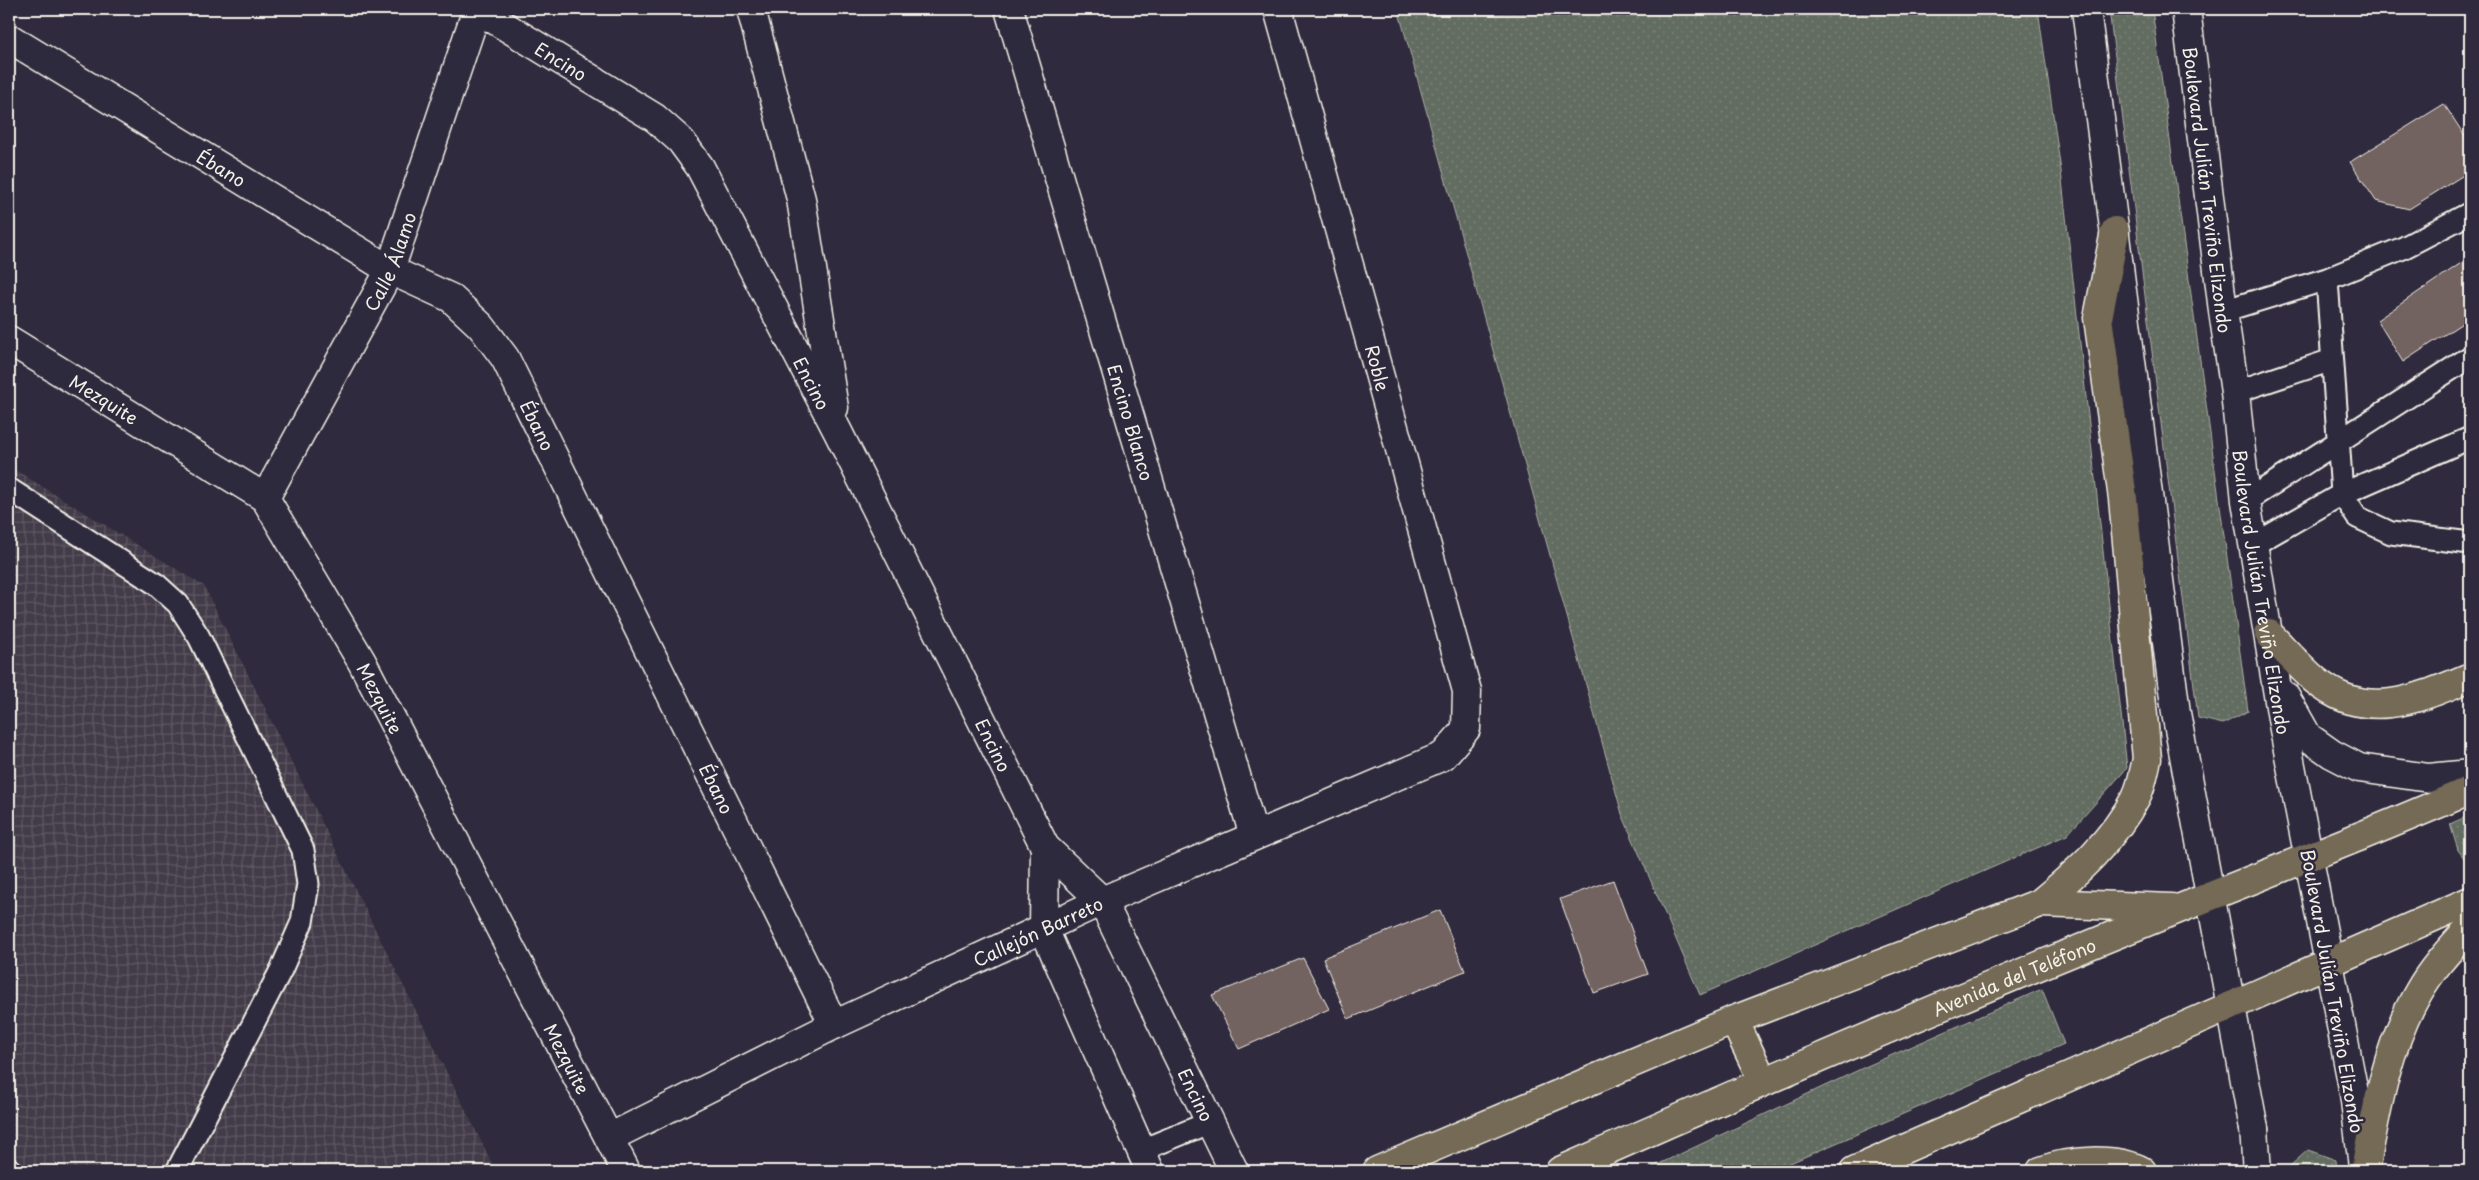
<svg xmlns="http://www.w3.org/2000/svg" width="2479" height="1180" font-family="'Playpen Sans',sans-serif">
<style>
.industrial{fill:url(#industrial-grid)}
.grass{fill:url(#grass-dots);stroke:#abaea4}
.building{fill:#726260;stroke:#f4f1e8}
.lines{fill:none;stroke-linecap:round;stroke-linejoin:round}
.service-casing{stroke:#f4f1e8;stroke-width:25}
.minor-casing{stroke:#f4f1e8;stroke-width:31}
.tertiary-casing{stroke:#f4f1e8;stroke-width:31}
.secondary-casing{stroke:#f4f1e8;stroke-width:31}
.primary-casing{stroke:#f4f1e8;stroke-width:31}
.service{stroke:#2f2a3d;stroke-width:21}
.minor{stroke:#2f2a3d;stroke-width:28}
.tertiary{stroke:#2f2a3d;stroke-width:28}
.secondary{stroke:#2f2a3d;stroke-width:28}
.primary{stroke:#756a55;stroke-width:28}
.labels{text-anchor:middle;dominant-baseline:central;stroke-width:5;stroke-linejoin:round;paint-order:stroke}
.street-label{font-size:18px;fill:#f4f1e8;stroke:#2f2a3d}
</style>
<defs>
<pattern id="industrial-grid" width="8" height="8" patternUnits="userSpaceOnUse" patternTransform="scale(1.25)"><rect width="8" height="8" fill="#433b48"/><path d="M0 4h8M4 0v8" fill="none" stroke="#5f5862"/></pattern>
<pattern id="grass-dots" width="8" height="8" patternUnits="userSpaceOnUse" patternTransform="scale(1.25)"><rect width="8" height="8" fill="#626c60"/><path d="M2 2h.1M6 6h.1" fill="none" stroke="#798177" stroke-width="1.8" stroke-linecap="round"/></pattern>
</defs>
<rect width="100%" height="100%" fill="#2f2a3d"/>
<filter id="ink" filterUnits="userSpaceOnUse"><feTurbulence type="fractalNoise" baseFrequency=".02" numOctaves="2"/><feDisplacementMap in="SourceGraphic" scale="10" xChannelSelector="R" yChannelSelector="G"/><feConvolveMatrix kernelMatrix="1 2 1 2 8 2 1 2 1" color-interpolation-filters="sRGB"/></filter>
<g filter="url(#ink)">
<!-- industrial -->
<path class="industrial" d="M9,466l195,120 292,585h-487z"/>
<!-- grass -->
<path class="grass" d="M1398,9h640l23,162 66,597 -60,67 -367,160 -78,-181z
M2109,9h43l96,702 -25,13 -25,-6z
M2470,815v51l-12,-16 -8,-26z
M2042,989l22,55 -292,127h-128l221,-104z
M2308,1150l28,10 1,11h-47v-5z"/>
<!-- building -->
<path class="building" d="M2444,104l26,40v27l-61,38 -33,-8 -26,-39z
M2470,257v61l-67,44 -26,-42z
M1613,880l35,94 -54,19 -34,-94z
M1440,910l25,61 -117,48 -25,-61z
M1303,958l26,51 -90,40 -27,-54z"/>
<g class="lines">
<defs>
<path id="service" d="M2327,279l15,215 15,23 34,16 79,10
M2223,311l104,-32 76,-31 67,-35
M2235,392l97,-32
M9,489l147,95 22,20 21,33 104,213 5,34 -6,38 -21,48 -104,201
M2246,501l224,-144
M2253,545l89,-51 128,-56
M1142,1150l66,-27
M9,1169l3,2"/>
<g id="minor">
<path id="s1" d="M477,9l178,109 26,23 19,26 138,265 207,415 57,54 132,270"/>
<path d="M751,9l50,190 33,209"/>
<path id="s2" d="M1009,9l245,827"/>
<path id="s3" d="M9,38l381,232 61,28 30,28 24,32 329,667"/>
<path id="s4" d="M9,340l256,158 97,164 264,509"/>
<path id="s5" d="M265,498l125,-228 87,-261"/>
<path d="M1045,847l-1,82 106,242"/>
<path id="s6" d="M609,1138l225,-113 268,-124 341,-145 23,-27 1,-38 -189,-682"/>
</g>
<path id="tertiary" d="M2354,1093l9,74
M2254,1129l3,42"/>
<g id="secondary">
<path d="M2086,9l90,704 78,416"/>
<path id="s7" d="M2186,9l37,302 12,81 11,109 36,218 72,374"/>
<path d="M2285,696l23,41 24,17 27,14 70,10 41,-4"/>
</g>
<g id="primary">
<path d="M2269,634c15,15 30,32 46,46 50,43 103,19 155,-3"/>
<path d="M2040,903c38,-31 73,-63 96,-106 6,-11 8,-26 11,-38l-24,-260 -25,-181 17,-87"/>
<path d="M1734,1020l29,61"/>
<path d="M1377,1171l357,-151 306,-117 132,5"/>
<path id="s8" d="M1560,1171c205,-91 412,-179 621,-263 97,-39 194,-76 289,-118"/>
<path d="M1854,1171l616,-270"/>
<path d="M2041,1171c26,-11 76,-14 101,0"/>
<path d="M2365,1171c11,-60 22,-125 53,-178 14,-25 33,-45 52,-66"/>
</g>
</defs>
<!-- service casing -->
<use href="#service" class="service-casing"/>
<!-- minor casing -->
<use href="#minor" class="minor-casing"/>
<!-- tertiary casing -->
<use href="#tertiary" class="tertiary-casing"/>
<!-- secondary casing -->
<use href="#secondary" class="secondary-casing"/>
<!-- primary casing -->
<use href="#primary" class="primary-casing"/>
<!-- service -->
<use href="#service" class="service"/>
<!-- minor -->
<use href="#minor" class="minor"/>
<!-- tertiary -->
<use href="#tertiary" class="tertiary"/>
<!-- secondary -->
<use href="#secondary" class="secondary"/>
<!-- primary -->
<use href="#primary" class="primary"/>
</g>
</g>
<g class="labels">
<!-- street labels -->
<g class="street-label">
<text stroke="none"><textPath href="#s1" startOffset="99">Encino</textPath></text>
<text stroke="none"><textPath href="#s3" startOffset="249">Ébano</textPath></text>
<text stroke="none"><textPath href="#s7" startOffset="182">Boulevard Julián Treviño Elizondo</textPath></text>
<text stroke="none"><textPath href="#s5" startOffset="268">Calle Álamo</textPath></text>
<text transform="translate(1378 368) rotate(75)">Roble</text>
<text stroke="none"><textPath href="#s1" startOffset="519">Encino</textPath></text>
<text stroke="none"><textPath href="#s4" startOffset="112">Mezquite</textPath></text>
<text stroke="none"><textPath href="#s2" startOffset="431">Encino Blanco</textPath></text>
<text stroke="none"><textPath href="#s3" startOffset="669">Ébano</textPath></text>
<text stroke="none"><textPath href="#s7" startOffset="588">Boulevard Julián Treviño Elizondo</textPath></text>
<text stroke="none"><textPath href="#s4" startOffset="532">Mezquite</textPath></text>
<text stroke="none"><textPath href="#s1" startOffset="924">Encino</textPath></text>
<text stroke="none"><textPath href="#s3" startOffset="1074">Ébano</textPath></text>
<text stroke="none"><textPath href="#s6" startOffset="476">Callejón Barreto</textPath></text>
<text stroke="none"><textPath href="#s8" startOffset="494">Avenida del Teléfono</textPath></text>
<text transform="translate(2333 991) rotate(80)">Boulevard Julián Treviño Elizondo</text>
<text stroke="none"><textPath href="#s4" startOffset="938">Mezquite</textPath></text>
<text stroke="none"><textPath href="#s1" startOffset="1332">Encino</textPath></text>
</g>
</g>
<!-- margin -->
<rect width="2479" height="1180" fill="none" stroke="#2f2a3d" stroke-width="30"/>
<rect x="15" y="15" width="2449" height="1150" fill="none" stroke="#f4f1e8" stroke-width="2" filter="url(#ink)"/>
</svg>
